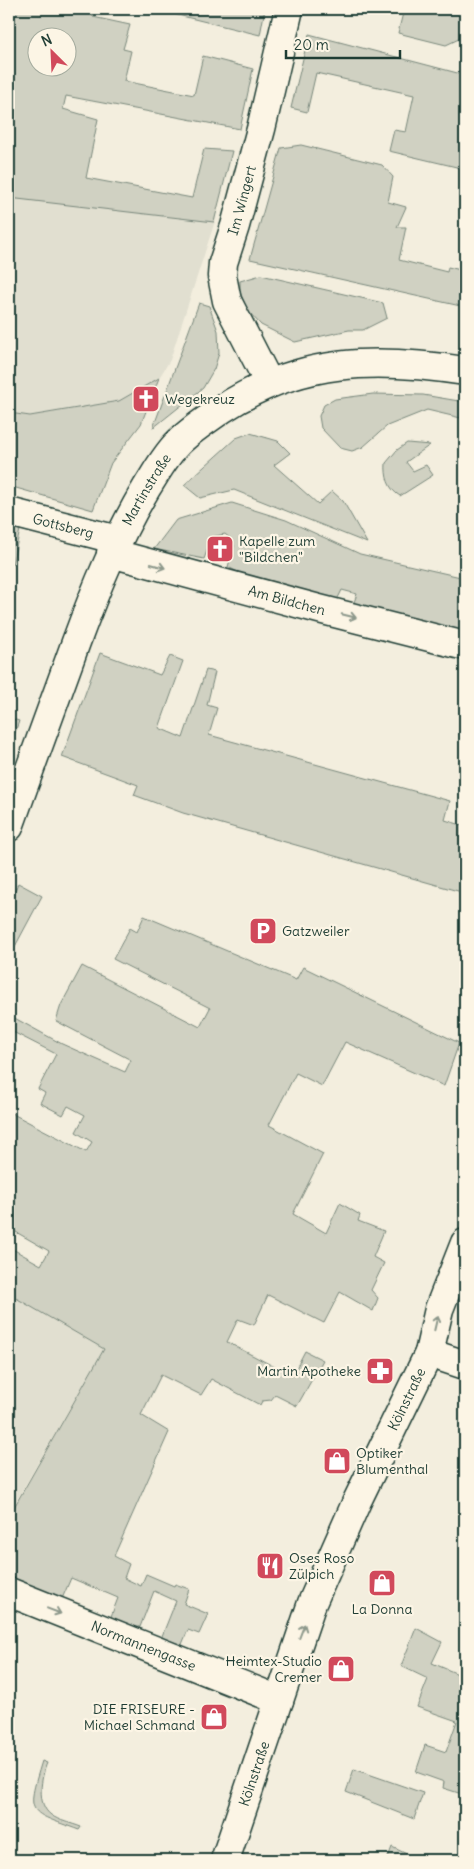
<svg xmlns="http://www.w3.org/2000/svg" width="474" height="1869" font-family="Delius,sans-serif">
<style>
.built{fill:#e1dfd0}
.green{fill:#d0d1c2;stroke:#78877b;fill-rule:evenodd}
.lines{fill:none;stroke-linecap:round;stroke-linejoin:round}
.minor-casing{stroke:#1f3d34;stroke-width:31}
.minor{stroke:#fcf5e5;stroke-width:28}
.oneway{stroke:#8e998c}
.labels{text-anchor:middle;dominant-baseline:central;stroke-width:4.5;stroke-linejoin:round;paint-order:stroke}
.street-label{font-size:14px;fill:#1f3d34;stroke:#fcf5e5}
.poi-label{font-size:14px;fill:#1f3d34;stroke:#fcf5e5;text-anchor:start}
</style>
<rect width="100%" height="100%" fill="#f3eede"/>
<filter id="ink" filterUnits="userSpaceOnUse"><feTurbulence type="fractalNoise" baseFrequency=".02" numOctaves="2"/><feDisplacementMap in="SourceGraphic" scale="10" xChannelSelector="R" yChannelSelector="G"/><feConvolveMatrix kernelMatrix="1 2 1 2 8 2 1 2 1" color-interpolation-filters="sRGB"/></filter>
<g filter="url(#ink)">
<!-- built -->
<path class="built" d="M9,189l207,29 -46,142 -11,18 -40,23 -89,15 -21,-3z
M9,1294l95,55 -95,164z"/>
<!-- green -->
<path class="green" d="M9,9h72l12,5v3l37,8 -7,24 8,2 -7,30 70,14 9,-39 50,13 -13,60 -174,-33 -3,13 35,10 -12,59 106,20 12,-49 28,2 -18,71 -205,-24zM38,38h30v30h-30z
M153,9h112l-5,26z
M404,9h61v13l-4,16 -15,7 -48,-12z
M309,34l156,41v94l-76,-18 5,-21 12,2 8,-37 -98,-22 -9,39 -16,-4z
M301,145l81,20 11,12 -5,25 18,5 -9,20h9l-7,33 48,12 1,-5 17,4v36l-215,-48 31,-111z
M261,275l122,28 4,15 -24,12h-14l-54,12 -34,-17 -14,-15 -7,-18v-11z
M199,303l10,3 9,25 1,22 -5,16 -11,19 -50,40z
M159,378l-18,46 -30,39 -18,47 -84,-24v-73l21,3 89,-15z
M373,394l50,1 42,7v17l-38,-9 -40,16 -24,21 -11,4 -12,-3 -19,-20 -2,-12 5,-11 11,-6z
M250,433l28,8 12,12 -16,12 44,39 14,-13 11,10 24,42 -133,-53 -34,8 -16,-13 52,-47z
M407,443l23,2 -24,17 7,9 13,-6 7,10 -33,21c-12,-7 -15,-20 -14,-33l11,-13z
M232,503l54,17 74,34 105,24v55l-112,-28 4,-11 -15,-4 -5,10 -97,-27 -12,-6 6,-21 -3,-7 -6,-5 -13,3 -8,22 -50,-10 22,-29z
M9,527l11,3 -11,48z
M100,653l60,22 10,-19 13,5 -24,67 24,10 23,-68 9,2 -8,33 10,3 -8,27 241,66 -5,19 20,6v67l-282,-80 -49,-18 4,-10 -76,-28z
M9,718l10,3 -10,29z
M18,883l24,13 -30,56 -3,-2v-44z
M144,916l152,64 7,-13 156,76 -15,43 -99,-44 -23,44 -26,-13 -27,52 54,29 -30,60 33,19 14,-30 20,12 -2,6 26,10 -11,26 11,6 -13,27 7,8 -5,13 -33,-19 -16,31 -56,-28 -14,30 -16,-6 -11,23 65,34 13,-25 18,9 -26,46 -22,-11 -4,5 -9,1 -2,4 -49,-26 -10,16 -40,-20 -20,40 28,17 -55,124 15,8 -5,14 17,8 5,-12 28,12 1,-2 14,5 -5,15 24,10 -9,20 -11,-4 -8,19 -17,-8 -1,-5 14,-35 -22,-10 -14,36 -8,1 -22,-9 8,-21 -47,-20 -10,23 -52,-23v-62l95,-167 -95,-55v-47l32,18 8,-14 -40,-23v-116l77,40 6,-10 -16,-10 9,-17 -17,-9 -5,9 -23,-12 5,-10 -7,-4 18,-35 -47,-24v-15l53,29 63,28 6,-12 -75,-39 5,-16 21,-39 118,61 10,-19 -97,-49 17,-31 7,4z
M416,1628l26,14 -10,21 33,14v118l-22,-7 1,-6 -28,-10 9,-27 21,7 11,-31 -40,-14 11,-28 -27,-13z
M42,1761l5,2c-6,14 -11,41 4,52 8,6 20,8 30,12l-2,3c-51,-19 -54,-14 -37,-69z
M354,1769l69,24 -9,26 -68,-27z
M392,1847l21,10h12l9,3h-47z"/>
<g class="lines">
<defs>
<g id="minor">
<path id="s1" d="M269,383l-42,-82 -5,-25 1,-13 12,-37 26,-97 28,-120"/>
<path id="s2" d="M9,512l109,28"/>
<path id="s3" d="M111,553l208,56 146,37"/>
<path id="s4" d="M9,827c22,-62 45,-124 67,-185 20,-54 41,-105 71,-155 9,-14 18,-31 30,-43 13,-14 30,-24 45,-35 78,-51 154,-52 243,-38"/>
<path d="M429,1353l36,12"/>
<path id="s5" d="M9,1592l270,108"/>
<path id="s6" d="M225,1860l87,-257 45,-102 72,-148 10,-44 26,-66"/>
</g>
</defs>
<!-- minor casing -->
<use href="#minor" class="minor-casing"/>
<!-- minor -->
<use href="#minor" class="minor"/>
</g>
<!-- one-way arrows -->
<defs><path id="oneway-shaft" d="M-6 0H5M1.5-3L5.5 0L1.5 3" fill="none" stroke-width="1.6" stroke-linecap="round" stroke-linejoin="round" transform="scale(1.25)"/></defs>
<g class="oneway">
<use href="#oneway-shaft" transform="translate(158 566) rotate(16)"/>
<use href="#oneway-shaft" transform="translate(349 616) rotate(14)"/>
<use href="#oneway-shaft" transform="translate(436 1323) rotate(-77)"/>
<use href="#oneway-shaft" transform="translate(54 1611) rotate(21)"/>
<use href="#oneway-shaft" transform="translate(302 1631) rotate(-69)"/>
</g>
</g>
<!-- icons -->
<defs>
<symbol id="church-square" viewBox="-11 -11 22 22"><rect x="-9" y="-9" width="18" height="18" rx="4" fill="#d1495b" stroke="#fcf5e5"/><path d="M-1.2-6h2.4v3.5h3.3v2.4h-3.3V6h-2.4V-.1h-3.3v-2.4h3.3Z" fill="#fff"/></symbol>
<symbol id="parking-square" viewBox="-11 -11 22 22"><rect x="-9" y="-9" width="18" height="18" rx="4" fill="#d1495b" stroke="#fcf5e5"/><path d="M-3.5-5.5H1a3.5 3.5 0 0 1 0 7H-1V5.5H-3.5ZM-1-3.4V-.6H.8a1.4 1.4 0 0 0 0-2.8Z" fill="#fff"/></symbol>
<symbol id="pharmacy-square" viewBox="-11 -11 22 22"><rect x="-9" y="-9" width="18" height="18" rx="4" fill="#d1495b" stroke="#fcf5e5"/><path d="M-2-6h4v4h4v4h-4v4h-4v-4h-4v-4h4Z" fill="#fff"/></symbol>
<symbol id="shop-square" viewBox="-11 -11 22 22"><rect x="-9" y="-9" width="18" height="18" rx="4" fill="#d1495b" stroke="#fcf5e5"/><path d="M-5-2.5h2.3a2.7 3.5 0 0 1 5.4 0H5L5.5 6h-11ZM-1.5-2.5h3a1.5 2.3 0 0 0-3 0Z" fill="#fff"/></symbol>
<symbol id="restaurant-square" viewBox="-11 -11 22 22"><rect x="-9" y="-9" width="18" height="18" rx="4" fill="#d1495b" stroke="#fcf5e5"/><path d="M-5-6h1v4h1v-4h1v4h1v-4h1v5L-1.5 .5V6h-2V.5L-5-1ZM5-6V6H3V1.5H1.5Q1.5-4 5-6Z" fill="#fff"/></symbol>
</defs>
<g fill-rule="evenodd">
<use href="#church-square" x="130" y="383" width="32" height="32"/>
<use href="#church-square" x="204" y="533" width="32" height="32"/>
<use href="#parking-square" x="247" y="915" width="32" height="32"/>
<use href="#pharmacy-square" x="364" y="1355" width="32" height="32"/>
<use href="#shop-square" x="321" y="1445" width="32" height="32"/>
<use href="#restaurant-square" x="254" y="1550" width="32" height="32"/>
<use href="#shop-square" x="366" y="1567" width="32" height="32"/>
<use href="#shop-square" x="325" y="1653" width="32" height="32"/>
<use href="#shop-square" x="198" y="1701" width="32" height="32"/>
</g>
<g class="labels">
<!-- street labels -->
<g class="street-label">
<text stroke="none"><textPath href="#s1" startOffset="196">Im Wingert</textPath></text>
<text stroke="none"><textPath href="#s4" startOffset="365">Martinstraße</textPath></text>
<text stroke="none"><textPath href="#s2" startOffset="56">Gottsberg</textPath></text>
<text stroke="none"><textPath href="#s3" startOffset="182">Am Bildchen</textPath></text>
<text stroke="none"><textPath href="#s6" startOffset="496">Kölnstraße</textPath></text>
<text stroke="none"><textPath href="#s5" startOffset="145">Normannengasse</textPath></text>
<text stroke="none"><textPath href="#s6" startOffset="91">Kölnstraße</textPath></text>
</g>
<!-- poi labels -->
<g class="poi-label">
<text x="165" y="399">Wegekreuz</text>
<text x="239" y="541">Kapelle zum<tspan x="239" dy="16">"Bildchen"</tspan></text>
<text x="282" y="931">Gatzweiler</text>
<text x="361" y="1371" text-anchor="end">Martin Apotheke</text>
<text x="356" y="1453">Optiker<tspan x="356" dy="16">Blumenthal</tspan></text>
<text x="289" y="1558">Oses Roso<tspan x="289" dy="16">Zülpich</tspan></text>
<text x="382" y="1609" text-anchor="middle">La Donna</text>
<text x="322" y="1661" text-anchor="end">Heimtex-Studio<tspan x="322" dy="16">Cremer</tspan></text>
<text x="195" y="1709" text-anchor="end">DIE FRISEURE -<tspan x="195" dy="16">Michael Schmand</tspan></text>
</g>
</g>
<!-- margin -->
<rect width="474" height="1869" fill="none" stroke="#fcf5e5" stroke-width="30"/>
<rect x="15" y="15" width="444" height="1839" fill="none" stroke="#1f3d34" stroke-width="2" filter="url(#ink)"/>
<!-- north arrow -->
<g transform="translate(52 52) rotate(336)"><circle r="24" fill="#fcf5e5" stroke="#a4ab9e"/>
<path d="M0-4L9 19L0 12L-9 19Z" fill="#d1495b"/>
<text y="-8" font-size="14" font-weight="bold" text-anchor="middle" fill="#1f3d34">N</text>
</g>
<!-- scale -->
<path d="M286 50v8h114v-8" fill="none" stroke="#1f3d34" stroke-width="2.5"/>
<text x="294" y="50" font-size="15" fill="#1f3d34" stroke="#fcf5e5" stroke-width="4" paint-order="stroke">20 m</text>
</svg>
